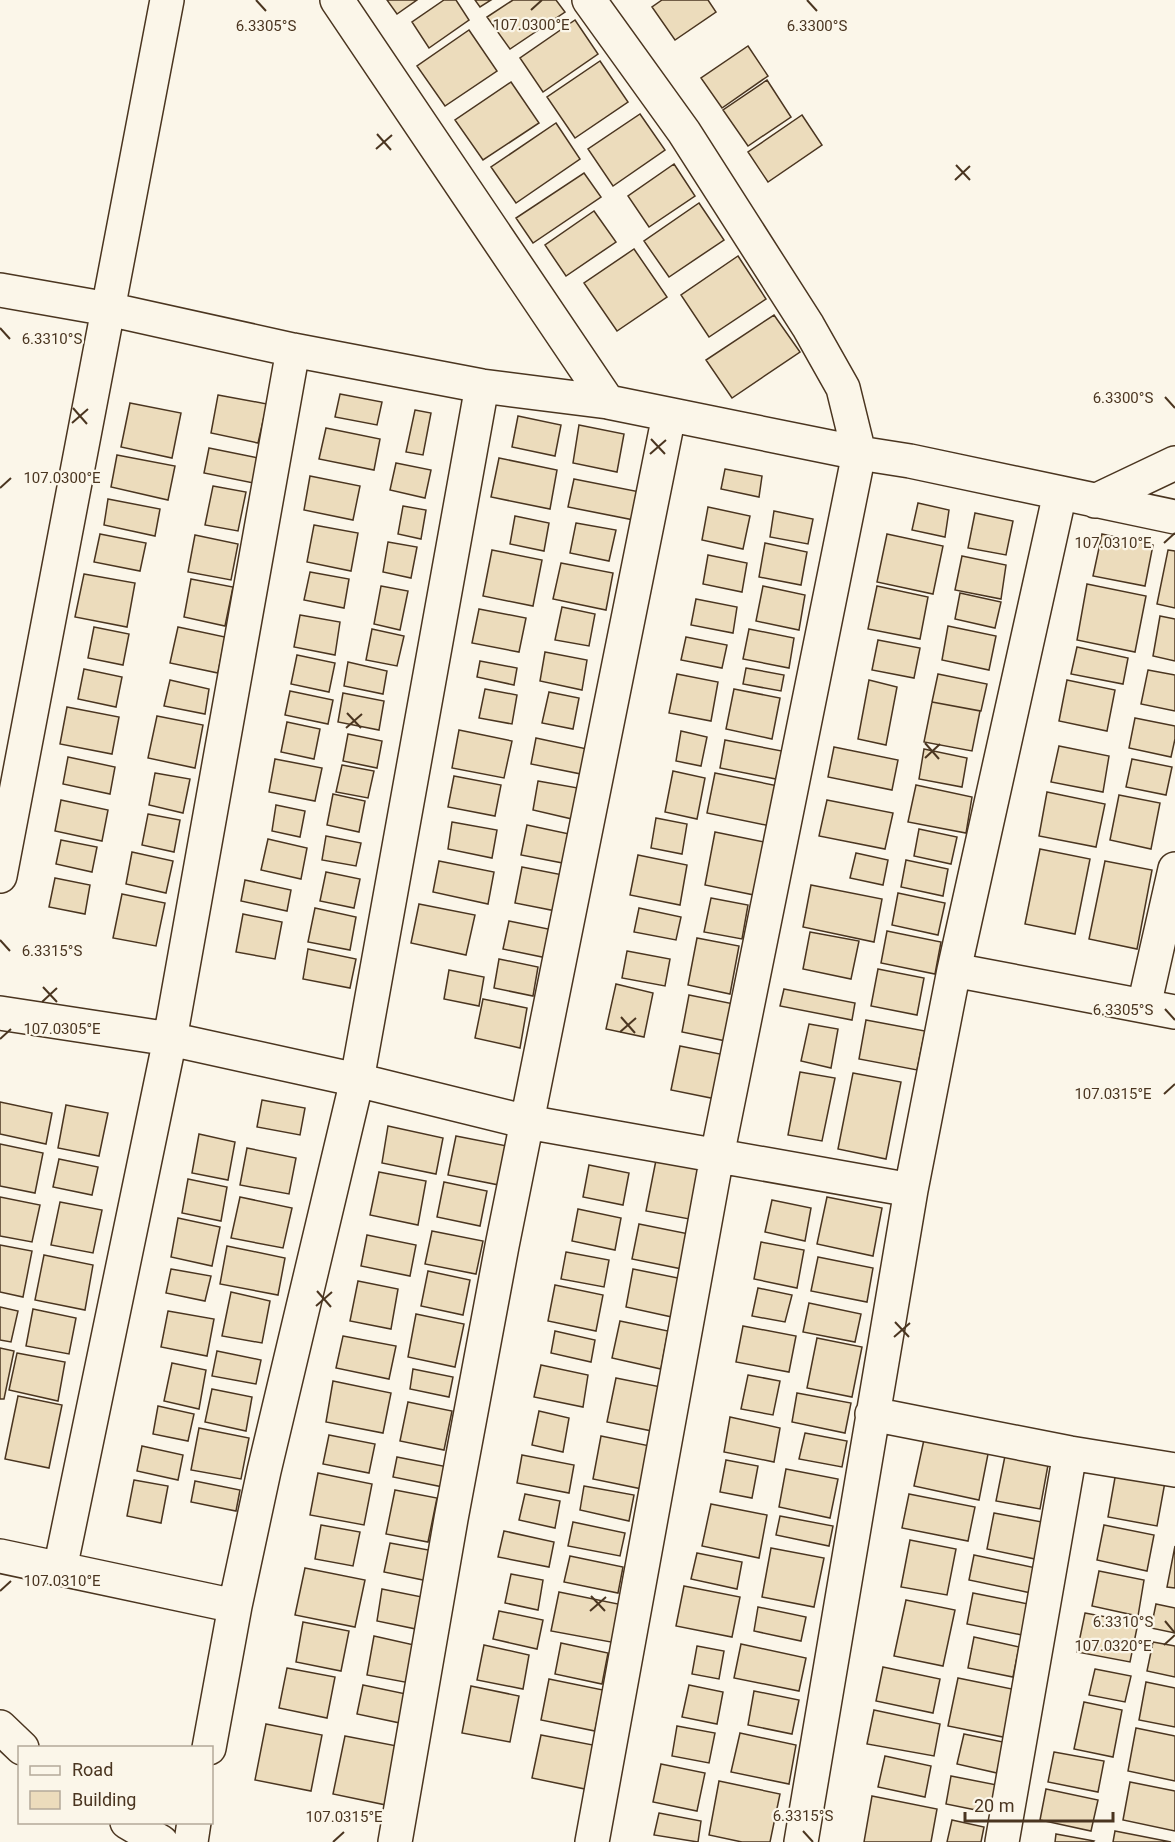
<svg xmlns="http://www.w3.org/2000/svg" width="1175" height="1842" font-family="Roboto,sans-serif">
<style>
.building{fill:#ecdcbc;stroke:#4a3520;stroke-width:1.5}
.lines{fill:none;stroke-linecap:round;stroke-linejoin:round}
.minor-casing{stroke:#4a3520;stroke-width:36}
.minor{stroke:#fbf6e9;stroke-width:33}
.ticks{fill:none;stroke:#4a3520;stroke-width:2}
.ticks-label{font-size:15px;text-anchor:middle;fill:#4a3520;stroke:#fbf6e9;stroke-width:4.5;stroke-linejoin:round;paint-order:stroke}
</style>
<rect width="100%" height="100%" fill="#fbf6e9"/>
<!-- building -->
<path class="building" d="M387,0h30l-20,14z
M444,0h12l13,20 -40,28 -17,-26z
M475,0h16l-11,7z
M513,0h43l9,12 -55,37 -23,-32z
M662,0h46l8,12 -41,28 -23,-33z
M575,20l23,34 -55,38 -23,-34z
M469,30l28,41 -52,35 -28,-40z
M748,46l20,30 -46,32 -21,-30z
M600,61l28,41 -53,36 -28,-41z
M767,80l24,37 -43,29 -25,-36z
M511,82l28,41 -56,37 -28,-40z
M640,114l25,36 -52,36 -25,-37z
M802,115l20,30 -54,37 -20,-30z
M556,123l24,36 -64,44 -25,-36z
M674,164l21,32 -46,31 -21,-31z
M584,173l17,24 -68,46 -17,-25z
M699,203l25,37 -55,37 -25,-36z
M594,211l22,31 -50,34 -21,-31z
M634,249l33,48 -50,34 -33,-48z
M738,256l28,43 -57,38 -28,-42z
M774,315l26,37 -68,46 -26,-38z
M340,394l42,8 -5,23 -42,-8z
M218,395l49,9 -9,39 -47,-10z
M130,403l51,10 -9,45 -51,-11z
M415,410l16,3 -8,42 -17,-3z
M518,416l43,9 -6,31 -43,-9z
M579,425l45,9 -7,38 -44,-9z
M326,428l54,11 -6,31 -55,-11z
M209,448l54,11 -5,25 -54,-11z
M117,455l58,11 -7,34 -57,-13z
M499,458l58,12 -7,39 -59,-12z
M396,463l35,7 -6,28 -35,-8z
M725,469l37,7 -3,21 -38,-8z
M310,476l50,10 -7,34 -49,-10z
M574,479l66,13 -6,28 -66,-13z
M213,486l33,6 -8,39 -33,-6z
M108,499l52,10 -5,27 -51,-11z
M918,503l31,7 -4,27 -33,-7z
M403,506l23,4 -5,29 -23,-5z
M708,507l42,9 -7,33 -41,-9z
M774,511l39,8 -5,25 -38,-7z
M975,513l38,8 -7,34 -38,-7z
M515,516l34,7 -5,28 -34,-7z
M576,523l40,7 -7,31 -39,-8z
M314,525l44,8 -7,38 -44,-9z
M100,534l46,9 -6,28 -46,-9z
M887,534l56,12 -10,48 -56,-12z
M1102,534l51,11 -8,41 -52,-10z
M195,535l43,9 -7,36 -43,-8z
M388,542l29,5 -6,31 -28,-6z
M765,543l42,9 -6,33 -42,-8z
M492,550l50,10 -9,46 -50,-10z
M1168,550l7,1v57l-18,-4z
M708,555l39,8 -5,29 -39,-8z
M962,556l44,9 -5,34 -46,-9z
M561,563l52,10 -7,37 -53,-11z
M310,572l39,7 -5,29 -40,-8z
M84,574l51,9 -8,44 -52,-10z
M191,579l42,8 -8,39 -41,-9z
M1087,584l59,12 -11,56 -58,-12z
M381,586l27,5 -8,39 -26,-6z
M763,586l42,9 -6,35 -43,-9z
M877,586l51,11 -8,42 -52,-10z
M960,593l41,9 -6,26 -40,-9z
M696,599l41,8 -4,26 -42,-8z
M562,607l33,7 -6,32 -34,-6z
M479,609l47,9 -7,34 -47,-9z
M300,615l40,7 -5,33 -41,-8z
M1160,616l15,3v42l-22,-5z
M948,626l48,10 -7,34 -47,-10z
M94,627l35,7 -6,31 -35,-7z
M178,627l47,10 -7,36 -48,-10z
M372,629l32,7 -7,30 -31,-6z
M749,629l45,9 -5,30 -46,-9z
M686,637l41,8 -5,23 -41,-8z
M878,640l42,8 -6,30 -42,-8z
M1077,647l51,11 -5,26 -52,-10z
M545,652l42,8 -5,30 -42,-9z
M297,655l38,8 -6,29 -38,-8z
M480,661l37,7 -3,17 -37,-8z
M348,662l39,9 -4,23 -39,-8z
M746,668l38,7 -3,16 -38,-7z
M84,669l38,8 -6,30 -38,-8z
M1148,670l27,5v36l-34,-7z
M677,674l41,8 -7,39 -42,-8z
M938,674l49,10 -6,27 -49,-9z
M170,680l39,9 -4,25 -41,-8z
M869,680l28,7 -11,58 -28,-6z
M1067,680l48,10 -8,41 -48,-10z
M485,689l32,6 -5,29 -33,-6z
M734,689l46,9 -8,41 -46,-10z
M290,691l43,9 -5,24 -43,-9z
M549,692l30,6 -6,31 -31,-6z
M343,693l41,8 -5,29 -41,-8z
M932,702l48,9 -8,40 -48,-9z
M67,707l52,10 -7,37 -52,-10z
M157,716l46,9 -8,43 -47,-10z
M1135,718l40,8v13l-4,18 -42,-9z
M287,722l33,7 -6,30 -33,-7z
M459,730l53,11 -8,37 -52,-10z
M681,731l26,6 -6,29 -25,-5z
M348,734l34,7 -5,27 -34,-7z
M536,738l51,11 -6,25 -50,-10z
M725,740l57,11 -6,28 -56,-11z
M1059,746l50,10 -6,36 -52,-10z
M834,747l64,13 -6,30 -64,-13z
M924,749l43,9 -5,29 -43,-8z
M68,757l47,10 -5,27 -47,-10z
M275,759l47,9 -7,33 -46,-9z
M1132,759l40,8 -6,28 -40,-8z
M342,765l32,6 -6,27 -32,-6z
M673,771l32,7 -8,41 -32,-7z
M155,773l35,6 -7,34 -34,-8z
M715,773l73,15 -8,40 -73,-15z
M454,776l47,9 -6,31 -47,-9z
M538,781l40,7 -6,31 -39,-9z
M916,785l56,12 -6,36 -58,-11z
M1047,792l58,12 -9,43 -57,-11z
M333,794l32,7 -6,31 -32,-7z
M1119,795l41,8 -9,46 -41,-9z
M61,800l47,10 -6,31 -47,-10z
M827,800l66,13 -8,36 -66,-13z
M276,805l29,6 -5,26 -28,-6z
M148,814l32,6 -6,32 -32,-7z
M656,818l31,6 -5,30 -31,-6z
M452,822l45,8 -5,28 -44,-9z
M527,825l47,10 -6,29 -47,-9z
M919,829l38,8 -6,27 -37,-8z
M715,832l54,11 -10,53 -54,-11z
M326,836l35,7 -5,23 -34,-6z
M268,839l39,9 -6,31 -40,-9z
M61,840l36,7 -5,25 -36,-8z
M1040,849l50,10 -15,75 -50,-10z
M132,852l41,9 -7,32 -40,-9z
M856,853l32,7 -5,25 -33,-7z
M638,855l49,10 -7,40 -50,-10z
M906,860l42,9 -5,27 -42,-9z
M439,861l55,11 -6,32 -55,-12z
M1105,861l47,9 -15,79 -48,-10z
M522,867l41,8 -7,36 -41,-8z
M326,872l34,7 -6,29 -34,-7z
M55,878l35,7 -5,29 -36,-7z
M245,880l46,10 -4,21 -46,-10z
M811,885l71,14 -8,43 -71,-15z
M898,893l47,10 -7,32 -46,-10z
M122,894l43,9 -9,43 -43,-8z
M711,898l37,7 -6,34 -38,-7z
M419,904l56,11 -9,40 -55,-12z
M315,908l41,9 -6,33 -42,-8z
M639,908l42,9 -5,23 -42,-8z
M243,914l39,8 -7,37 -39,-7z
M509,921l49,10 -6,28 -49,-10z
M887,931l54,11 -6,32 -54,-11z
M810,932l49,9 -8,38 -48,-10z
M697,938l42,8 -9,48 -42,-9z
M308,949l48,10 -6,29 -47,-9z
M627,951l43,8 -5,27 -43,-8z
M499,959l39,8 -5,29 -39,-8z
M878,969l46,9 -7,37 -46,-9z
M449,970l35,7 -5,29 -35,-7z
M616,984l37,9 -9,44 -38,-8z
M784,989l71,14 -3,17 -72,-14z
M689,995l45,9 -8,37 -44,-9z
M483,999l44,9 -7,40 -45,-10z
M866,1020l59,11 -8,39 -58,-11z
M809,1024l29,5 -7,39 -30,-7z
M680,1046l45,9 -9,44 -45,-9z
M800,1072l35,6 -13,63 -34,-6z
M853,1073l48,9 -15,77 -48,-10z
M262,1100l43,8 -5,27 -43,-8z
M0,1102l52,11 -6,31 -46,-10z
M66,1105l42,8 -9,43 -41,-8z
M388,1126l55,12 -7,36 -54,-11z
M199,1134l36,8 -7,38 -36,-7z
M456,1136l51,10 -8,39 -51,-10z
M0,1144l43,9 -8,40 -35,-7z
M247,1148l49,10 -7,36 -49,-9z
M658,1150l54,11 -12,60 -54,-10z
M59,1159l39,8 -6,28 -39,-8z
M589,1165l40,8 -6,32 -40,-8z
M379,1172l47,9 -8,44 -48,-10z
M188,1179l39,8 -6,34 -39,-8z
M444,1182l43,9 -7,35 -43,-9z
M0,1197l40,8 -8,37 -32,-6z
M240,1197l52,11 -9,40 -52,-10z
M827,1197l55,11 -9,48 -56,-12z
M772,1200l39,8 -6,33 -40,-9z
M60,1202l42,8 -9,43 -42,-8z
M578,1209l43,9 -6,32 -43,-9z
M178,1218l42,9 -8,39 -41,-9z
M639,1224l55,11 -7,35 -55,-11z
M432,1231l51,10 -7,33 -51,-10z
M367,1235l49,10 -6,31 -49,-10z
M761,1242l43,8 -7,38 -43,-9z
M0,1245l32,6 -9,46 -23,-5z
M227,1246l58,12 -7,37 -58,-11z
M566,1252l43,8 -5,27 -43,-8z
M44,1255l49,10 -8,45 -50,-10z
M818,1257l55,11 -6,34 -56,-11z
M171,1269l40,7 -6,25 -39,-8z
M633,1269l55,11 -7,39 -55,-12z
M428,1271l42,9 -7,35 -42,-9z
M358,1281l40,8 -7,40 -41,-8z
M555,1285l48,10 -7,36 -48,-10z
M758,1288l34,7 -7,27 -33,-6z
M231,1292l39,9 -8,42 -40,-7z
M809,1303l52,11 -6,28 -52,-10z
M0,1307l18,4 -7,31 -11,-2z
M33,1309l43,9 -7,36 -43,-8z
M168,1311l46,8 -7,37 -46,-9z
M416,1314l48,10 -9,43 -47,-10z
M620,1321l48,10 -7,38 -49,-11z
M743,1326l53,10 -7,36 -53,-10z
M555,1331l40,9 -4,22 -40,-9z
M343,1336l53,10 -7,33 -53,-11z
M817,1338l45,9 -10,50 -45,-9z
M0,1348l14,3 -10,48h-4z
M217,1351l44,9 -5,24 -44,-8z
M17,1353l48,9 -7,39 -49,-11z
M172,1363l34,7 -7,39 -35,-8z
M541,1365l47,10 -5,32 -49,-10z
M413,1369l40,8 -4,20 -39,-8z
M748,1375l32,6 -7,34 -32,-6z
M616,1378l45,9 -9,44 -45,-9z
M333,1381l58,12 -8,40 -57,-11z
M212,1389l40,8 -6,34 -41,-9z
M797,1393l54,10 -6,30 -53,-11z
M18,1396l44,9 -13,63 -44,-9z
M408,1402l44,9 -8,39 -44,-9z
M158,1406l36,8 -6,27 -35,-7z
M539,1411l30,7 -6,34 -31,-7z
M730,1417l50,11 -6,34 -50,-10z
M199,1428l50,10 -8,41 -50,-9z
M805,1433l42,8 -5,26 -43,-8z
M329,1435l46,9 -6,29 -46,-9z
M925,1435l64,14 -10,51 -65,-14z
M601,1436l49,10 -8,43 -49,-10z
M142,1446l41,9 -5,25 -41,-9z
M522,1455l52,10 -5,28 -52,-10z
M1005,1456l43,9 -8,44 -44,-8z
M397,1457l56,11 -5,20 -55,-11z
M726,1460l32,6 -6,32 -32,-6z
M786,1469l52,10 -8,39 -51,-11z
M1116,1472l49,10 -8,44 -49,-9z
M318,1473l54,11 -8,41 -54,-10z
M134,1480l34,6 -7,37 -34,-7z
M195,1481l45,9 -4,21 -45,-9z
M584,1486l50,9 -5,26 -49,-11z
M395,1490l42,8 -9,44 -42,-8z
M525,1494l35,7 -5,27 -36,-8z
M909,1494l66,13 -7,34 -66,-13z
M711,1504l56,11 -8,43 -57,-12z
M994,1513l48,9 -7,37 -48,-10z
M780,1516l53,10 -4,20 -53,-11z
M573,1522l52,11 -5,23 -52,-10z
M321,1525l39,7 -7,34 -38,-7z
M1104,1525l50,10 -7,36 -50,-11z
M504,1531l50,11 -5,25 -51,-10z
M910,1540l46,9 -9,46 -46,-8z
M390,1543l44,8 -6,30 -44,-9z
M1175,1546v42l-8,-1z
M771,1548l53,10 -10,49 -52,-10z
M697,1553l45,9 -5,27 -46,-10z
M974,1555l62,13 -5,25 -62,-13z
M570,1556l53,11 -5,26 -54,-11z
M305,1568l60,12 -10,47 -60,-12z
M1099,1571l45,9 -6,36 -46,-10z
M511,1574l32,6 -5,30 -33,-7z
M684,1586l56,11 -8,40 -56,-11z
M382,1589l40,8 -6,32 -39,-8z
M559,1592l64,13 -7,38 -65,-12z
M973,1593l55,11 -6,31 -55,-11z
M906,1600l49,10 -12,56 -49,-10z
M1156,1604l19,4v25l-24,-5z
M758,1607l48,10 -5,24 -47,-10z
M499,1611l44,9 -6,29 -44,-10z
M1085,1613l53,10 -8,39 -53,-10z
M303,1622l46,9 -8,40 -45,-9z
M374,1636l49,11 -8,37 -48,-9z
M974,1637l45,10 -6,30 -45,-9z
M1153,1642l22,4v31l-28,-6z
M561,1643l47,10 -6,31 -47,-10z
M741,1644l65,14 -7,33 -65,-13z
M484,1645l45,10 -6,34 -46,-9z
M697,1646l27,5 -5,28 -27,-5z
M883,1667l57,12 -7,34 -57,-12z
M287,1668l48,9 -8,41 -48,-10z
M1095,1669l36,7 -6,26 -36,-7z
M958,1678l59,12 -9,48 -60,-12z
M549,1679l54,11 -8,41 -54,-11z
M1146,1682l29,6v39l-36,-7z
M363,1685l43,9 -6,29 -43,-9z
M689,1685l34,7 -6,32 -35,-7z
M471,1686l48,10 -9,46 -48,-9z
M754,1691l45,9 -7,34 -44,-9z
M1084,1702l38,8 -9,47 -39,-8z
M874,1710l66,14 -6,32 -67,-12z
M266,1724l56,11 -11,56 -56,-11z
M677,1726l38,7 -6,30 -37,-7z
M1136,1728l39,8v45l-47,-10z
M740,1733l56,12 -7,39 -58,-12z
M964,1734l39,8 -6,31 -40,-9z
M541,1735l52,10 -8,44 -53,-11z
M345,1736l52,10 -11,59 -53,-11z
M1054,1752l50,9 -6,31 -50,-10z
M885,1756l46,10 -6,31 -47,-10z
M661,1764l44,9 -8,38 -44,-9z
M951,1776l46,9 -6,28 -45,-9z
M719,1781l61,13 -10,48h-28l-33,-7z
M1130,1782l45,9v40l-52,-11z
M1046,1789l52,11 -7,31 -51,-11z
M872,1796l65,13 -6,33h-67z
M659,1813l42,8 -3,21 -44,-7z
M952,1820l32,7 -3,15h-34z
M1115,1831l56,11h-58z
M1056,1834l38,7 -1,1h-38z"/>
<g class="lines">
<defs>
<path id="minor" d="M337,0l271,402
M589,0l95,132 124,194 35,62 16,65 -142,703 -125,686
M0,290l108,19 185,41 189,36 126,16 251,51 51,8 265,56
M1095,501l80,-38
M0,876l167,-876
M954,970l221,42
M1144,1006l31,-137
M0,1013l170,26 187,41 170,42 384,68
M872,1414l198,39 105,17
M0,1556l235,50
M60,1569l110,-530 123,-689
M0,1727l22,21
M209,1748l26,-142 29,-135 93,-391 125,-694
M127,1822l34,20
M191,1842l3,-20
M395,1842l56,-323 51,-273 167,-831
M801,1842l110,-652 43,-220 106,-477
M1002,1842l68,-389"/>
</defs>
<!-- minor casing -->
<use href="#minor" class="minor-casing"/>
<!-- minor -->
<use href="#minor" class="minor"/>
</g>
<!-- ticks -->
<path class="ticks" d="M256,0l10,11M807,0l10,11M531,10l11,-10M377,134l14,16M376,149l16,-14M956,165l14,15M955,180l15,-14M0,328l10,11M1165,397l10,11M73,408l14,16M72,423l16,-14M651,439l14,15M650,454l16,-14M0,488l11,-10M1164,543l11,-10M347,713l14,15M346,728l16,-14M925,743l14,16M925,758l15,-14M0,940l10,11M43,987l14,15M42,1002l15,-14M1165,1009l10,11M621,1017l14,16M620,1032l16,-14M0,1039l11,-10M1164,1094l11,-10M317,1291l14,16M316,1306l16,-14M895,1322l14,15M894,1337l16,-14M0,1591l11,-10M591,1596l14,15M590,1611l16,-14M1165,1621l10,12M1164,1645l11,-10M803,1831l10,11M333,1842l11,-10"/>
<g class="ticks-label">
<text x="531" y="30">107.0300°E</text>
<text x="266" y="31">6.3305°S</text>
<text x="817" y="31">6.3300°S</text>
<text x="52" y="344">6.3310°S</text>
<text x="1123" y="403">6.3300°S</text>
<text x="62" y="483">107.0300°E</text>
<text x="1113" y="548">107.0310°E</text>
<text x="52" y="956">6.3315°S</text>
<text x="1123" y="1015">6.3305°S</text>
<text x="62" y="1034">107.0305°E</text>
<text x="1113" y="1099">107.0315°E</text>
<text x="62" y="1586">107.0310°E</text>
<text x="1123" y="1627">6.3310°S</text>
<text x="1113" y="1651">107.0320°E</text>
<text x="803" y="1821">6.3315°S</text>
<text x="344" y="1822">107.0315°E</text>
</g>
<!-- legend -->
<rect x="18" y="1746" width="195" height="78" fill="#fbf6e9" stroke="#b4a999" stroke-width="1.5"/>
<rect x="30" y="1766" width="30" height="9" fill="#fbf6e9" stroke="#b4a999" stroke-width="1.5"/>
<text x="72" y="1776" font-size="18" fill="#4a3520">Road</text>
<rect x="30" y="1791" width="30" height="18" fill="#ecdcbc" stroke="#b4a999" stroke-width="1.5"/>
<text x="72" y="1806" font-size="18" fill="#4a3520">Building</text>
<!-- scale -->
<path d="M965 1812v9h148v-9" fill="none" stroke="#4a3520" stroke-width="3"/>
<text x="974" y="1812" font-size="18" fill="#4a3520" stroke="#fbf6e9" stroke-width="4.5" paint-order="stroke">20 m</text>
</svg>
